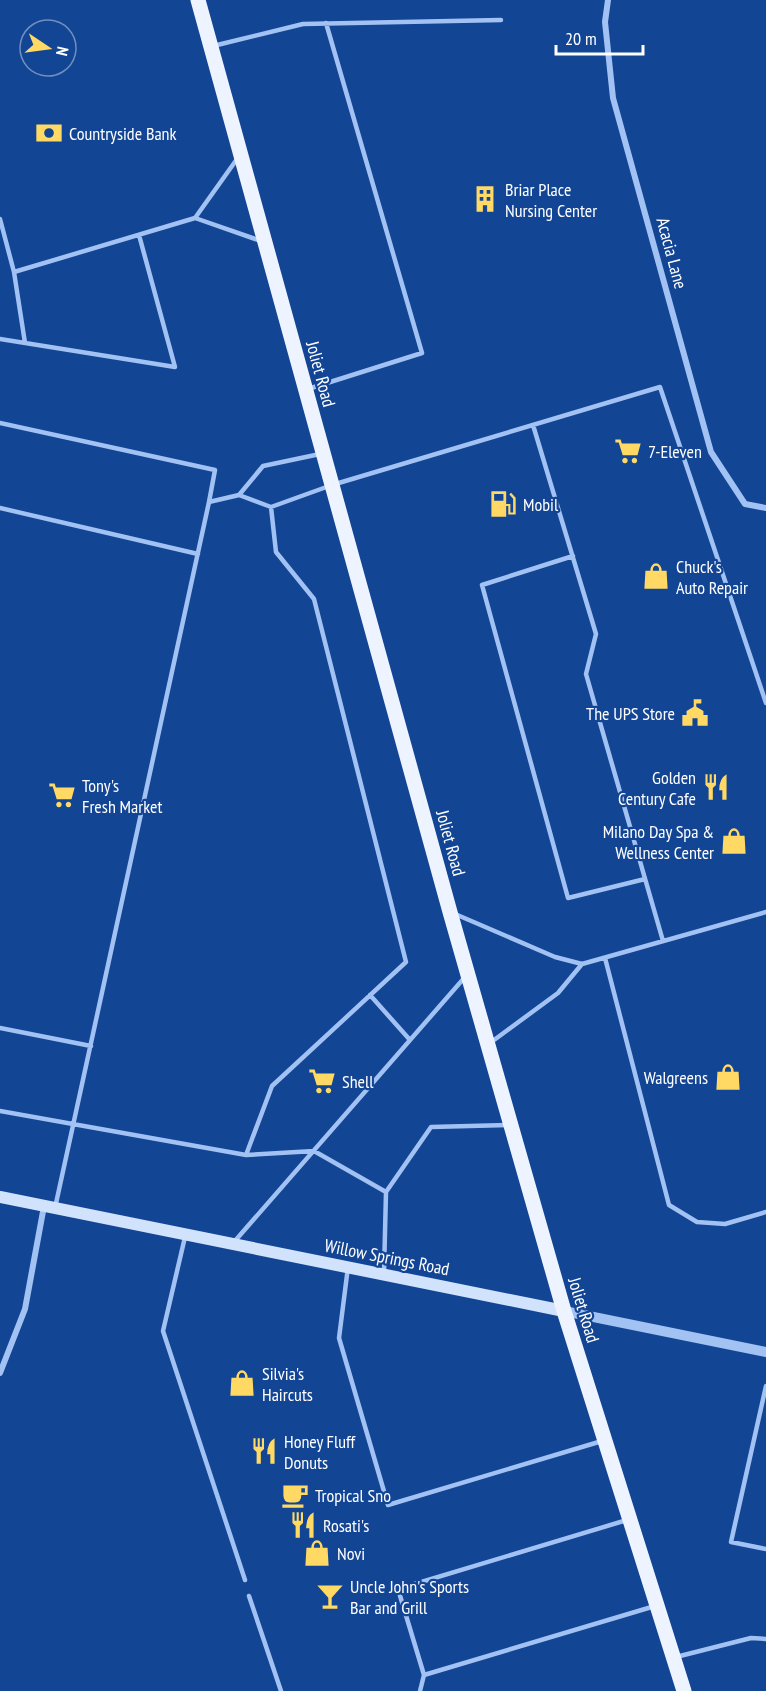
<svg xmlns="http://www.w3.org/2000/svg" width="766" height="1691" font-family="'PT Sans Narrow',sans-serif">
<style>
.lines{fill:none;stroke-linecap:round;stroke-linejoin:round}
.service{stroke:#a2c2f3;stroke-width:4.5}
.minor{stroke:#a2c2f3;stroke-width:6}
.tertiary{stroke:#a2c2f3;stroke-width:10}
.secondary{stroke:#d1e2fc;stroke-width:12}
.primary{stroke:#edf3ff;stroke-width:15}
.labels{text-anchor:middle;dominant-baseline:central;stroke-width:4.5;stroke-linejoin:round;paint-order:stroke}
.poi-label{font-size:18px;fill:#fff;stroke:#134595;text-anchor:start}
.street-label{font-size:18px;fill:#fff;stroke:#134595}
</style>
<rect width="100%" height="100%" fill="#134595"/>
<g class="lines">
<!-- service -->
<path class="service" d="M213,46l90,-22 198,-4
M237,159l-42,59 66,23
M0,219l14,53 181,-54
M14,272l11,71
M0,339l175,28 -36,-132
M308,389l114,-36 -96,-330
M0,423l215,47 -6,32
M533,425l63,209 -10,40 77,267
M320,454l-57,12 -24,29 32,12 61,-22 328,-98 106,316
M0,508l198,46
M573,556l-91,29 86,313 77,-19
M455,914l100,43 27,7 184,-52
M605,958l64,247 28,17 28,2 41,-12
M370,995l40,45
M0,1028l91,18
M490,1043l68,-50 24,-29
M0,1111l246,44 68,-4 72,41
M246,1155l26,-69 134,-124 -92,-363 -38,-47 -5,-45
M55,1208l154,-706 30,-7
M185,1237l-22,94 82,249
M234,1242l231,-265
M348,1267l-9,71 49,167 214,-64
M384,1273l2,-81 45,-65 77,-2
M766,1386l-35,156 35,7
M627,1520l-229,69 26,86 231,-69
M249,1596l32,95
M676,1657l75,-19 15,1
M420,1691l4,-16"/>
<!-- minor -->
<path class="minor" d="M608,0l-3,22 8,76 98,354 34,52 21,4
M0,1373l25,-64 19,-103"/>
<!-- tertiary -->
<path class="tertiary" d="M564,1311l202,41"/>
<!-- secondary -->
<path class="secondary" d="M0,1197l564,114"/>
<!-- primary -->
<path class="primary" d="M198,0l252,912 114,399 120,380"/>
</g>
<!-- icons -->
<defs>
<symbol id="bank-bare" viewBox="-9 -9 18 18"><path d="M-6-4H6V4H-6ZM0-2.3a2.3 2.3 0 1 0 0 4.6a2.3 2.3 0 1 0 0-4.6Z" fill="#ffd963" stroke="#134595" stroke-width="2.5" paint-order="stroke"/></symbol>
<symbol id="building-bare" viewBox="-9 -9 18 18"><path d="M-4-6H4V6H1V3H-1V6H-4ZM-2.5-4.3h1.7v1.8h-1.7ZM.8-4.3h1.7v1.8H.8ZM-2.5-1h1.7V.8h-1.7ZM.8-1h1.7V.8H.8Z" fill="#ffd963" stroke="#134595" stroke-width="2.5" paint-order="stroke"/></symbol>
<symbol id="supermarket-bare" viewBox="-9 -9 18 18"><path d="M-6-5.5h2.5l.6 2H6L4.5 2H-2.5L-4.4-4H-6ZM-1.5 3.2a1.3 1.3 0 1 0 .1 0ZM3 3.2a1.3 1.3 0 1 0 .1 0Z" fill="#ffd963" stroke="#134595" stroke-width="2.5" paint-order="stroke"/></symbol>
<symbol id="fuel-bare" viewBox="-9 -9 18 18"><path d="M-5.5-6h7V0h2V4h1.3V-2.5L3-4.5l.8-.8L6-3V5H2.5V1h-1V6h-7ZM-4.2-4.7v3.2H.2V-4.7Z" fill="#ffd963" stroke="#134595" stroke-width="2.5" paint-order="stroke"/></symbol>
<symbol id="shop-bare" viewBox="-9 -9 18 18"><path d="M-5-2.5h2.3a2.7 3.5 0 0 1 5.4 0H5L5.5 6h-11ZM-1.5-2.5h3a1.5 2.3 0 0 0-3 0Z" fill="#ffd963" stroke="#134595" stroke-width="2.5" paint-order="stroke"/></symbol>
<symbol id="civic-bare" viewBox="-9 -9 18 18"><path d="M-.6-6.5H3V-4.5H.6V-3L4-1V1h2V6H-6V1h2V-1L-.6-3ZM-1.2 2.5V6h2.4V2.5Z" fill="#ffd963" stroke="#134595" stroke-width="2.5" paint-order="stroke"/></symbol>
<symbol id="restaurant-bare" viewBox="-9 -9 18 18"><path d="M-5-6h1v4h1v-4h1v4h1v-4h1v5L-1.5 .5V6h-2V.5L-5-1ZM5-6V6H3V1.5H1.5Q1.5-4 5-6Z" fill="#ffd963" stroke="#134595" stroke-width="2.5" paint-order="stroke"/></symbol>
<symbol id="cafe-bare" viewBox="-9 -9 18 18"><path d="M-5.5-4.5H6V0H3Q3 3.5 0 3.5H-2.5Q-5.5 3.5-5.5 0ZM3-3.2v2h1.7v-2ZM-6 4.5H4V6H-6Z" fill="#ffd963" stroke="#134595" stroke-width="2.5" paint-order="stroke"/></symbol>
<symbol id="bar-bare" viewBox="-9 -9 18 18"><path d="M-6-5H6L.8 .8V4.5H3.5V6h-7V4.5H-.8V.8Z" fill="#ffd963" stroke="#134595" stroke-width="2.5" paint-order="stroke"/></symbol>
</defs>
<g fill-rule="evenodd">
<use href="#bank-bare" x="30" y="114" width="38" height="38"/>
<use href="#building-bare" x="466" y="180" width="38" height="38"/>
<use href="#supermarket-bare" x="609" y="432" width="38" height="38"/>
<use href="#fuel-bare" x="484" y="485" width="38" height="38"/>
<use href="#shop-bare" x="637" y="557" width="38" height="38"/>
<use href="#civic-bare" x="676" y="694" width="38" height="38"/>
<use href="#restaurant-bare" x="697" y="768" width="38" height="38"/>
<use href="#supermarket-bare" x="43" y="776" width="38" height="38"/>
<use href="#shop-bare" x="715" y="822" width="38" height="38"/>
<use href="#shop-bare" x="709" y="1058" width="38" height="38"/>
<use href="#supermarket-bare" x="303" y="1062" width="38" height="38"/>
<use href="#shop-bare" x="223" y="1364" width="38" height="38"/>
<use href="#restaurant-bare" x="245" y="1432" width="38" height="38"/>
<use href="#cafe-bare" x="276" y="1476" width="38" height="38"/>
<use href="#restaurant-bare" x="284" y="1506" width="38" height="38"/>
<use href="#shop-bare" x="298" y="1534" width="38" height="38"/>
<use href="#bar-bare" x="311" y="1577" width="38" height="38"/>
</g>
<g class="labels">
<!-- poi labels -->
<g class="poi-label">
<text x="69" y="133">Countryside Bank</text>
<text x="505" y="189">Briar Place<tspan x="505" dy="21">Nursing Center</tspan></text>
<text x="648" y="451">7-Eleven</text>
<text x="523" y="504">Mobil</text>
<text x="676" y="566">Chuck's<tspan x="676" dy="21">Auto Repair</tspan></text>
<text x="675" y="713" text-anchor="end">The UPS Store</text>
<text x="696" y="777" text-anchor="end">Golden<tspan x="696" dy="21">Century Cafe</tspan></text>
<text x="82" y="785">Tony's<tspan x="82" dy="21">Fresh Market</tspan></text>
<text x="714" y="831" text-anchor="end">Milano Day Spa &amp;<tspan x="714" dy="21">Wellness Center</tspan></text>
<text x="708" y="1077" text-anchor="end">Walgreens</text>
<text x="342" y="1081">Shell</text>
<text x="262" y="1373">Silvia's<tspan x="262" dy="21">Haircuts</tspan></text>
<text x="284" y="1441">Honey Fluff<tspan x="284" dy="21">Donuts</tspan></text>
<text x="315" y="1495">Tropical Sno</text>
<text x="323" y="1525">Rosati's</text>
<text x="337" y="1553">Novi</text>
<text x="350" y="1586">Uncle John's Sports<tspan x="350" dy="21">Bar and Grill</tspan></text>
</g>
<!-- street labels -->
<g class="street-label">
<text transform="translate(672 253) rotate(75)">Acacia Lane</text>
<text transform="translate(321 374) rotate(75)">Joliet Road</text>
<text transform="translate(451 843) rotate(75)">Joliet Road</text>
<text transform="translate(387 1257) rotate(11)">Willow Springs Road</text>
<text transform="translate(584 1310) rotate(73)">Joliet Road</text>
</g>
</g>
<!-- north arrow -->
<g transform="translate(48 48) rotate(103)"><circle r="28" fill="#134595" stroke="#718fbf" stroke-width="1.5"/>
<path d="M0-4.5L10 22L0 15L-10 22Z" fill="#ffd963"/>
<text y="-9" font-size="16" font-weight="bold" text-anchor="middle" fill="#ffffff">N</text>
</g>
<!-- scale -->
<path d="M556 45v9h87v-9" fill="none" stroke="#ffffff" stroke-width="3"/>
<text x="565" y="45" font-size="18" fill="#ffffff" stroke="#134595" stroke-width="4.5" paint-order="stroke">20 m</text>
</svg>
